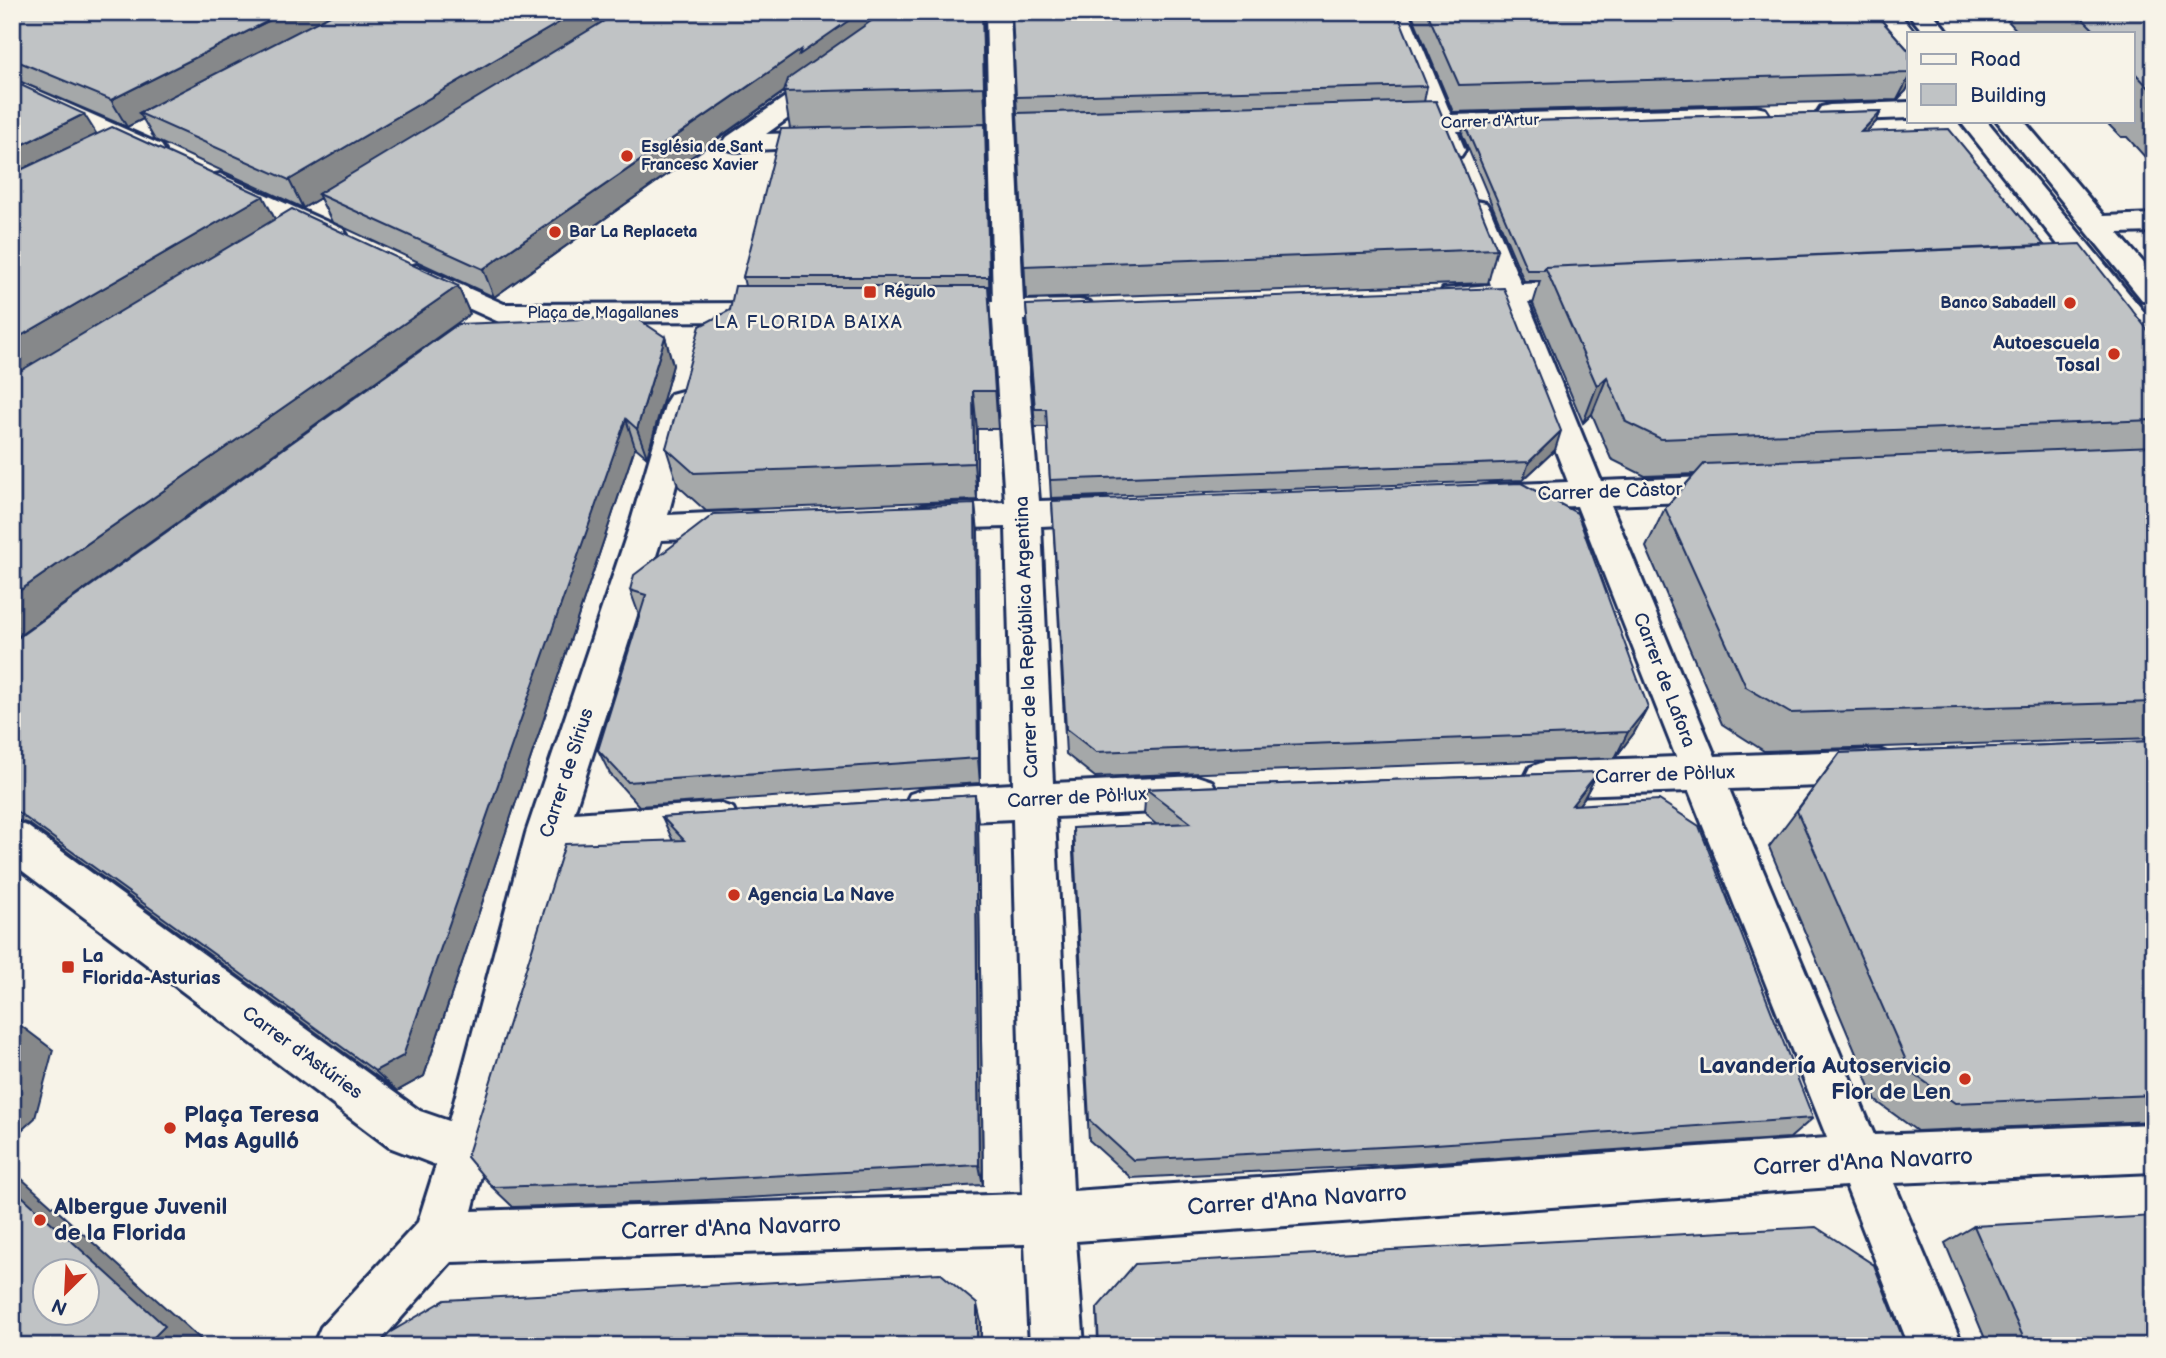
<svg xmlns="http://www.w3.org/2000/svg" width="2166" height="1358" font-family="'Balsamiq Sans',sans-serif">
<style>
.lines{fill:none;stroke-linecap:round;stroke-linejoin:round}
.minor-casing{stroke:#1b2f5e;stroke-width:6}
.minor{fill:#f7f3e8;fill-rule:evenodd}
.wall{fill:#a5a8a9;stroke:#1b2f5e;stroke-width:2}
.shaded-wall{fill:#86888a;stroke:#1b2f5e;stroke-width:2}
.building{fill:#c0c3c5;stroke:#1b2f5e;stroke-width:2;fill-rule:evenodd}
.poi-dot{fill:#c8321e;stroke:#f7f3e8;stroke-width:2.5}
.labels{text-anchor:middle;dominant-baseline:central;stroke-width:5;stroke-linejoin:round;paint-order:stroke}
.far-street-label{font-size:16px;fill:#1b2f5e;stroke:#f7f3e8}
.far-poi-label{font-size:16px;font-weight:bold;fill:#1b2f5e;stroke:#f7f3e8;text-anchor:start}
.far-neighbourhood-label{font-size:18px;letter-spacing:2px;fill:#1b2f5e;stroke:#f7f3e8}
.poi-label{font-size:19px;font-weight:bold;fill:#1b2f5e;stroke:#f7f3e8;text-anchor:start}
.street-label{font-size:19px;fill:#1b2f5e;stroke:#f7f3e8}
.near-poi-label{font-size:23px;font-weight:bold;fill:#1b2f5e;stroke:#f7f3e8;text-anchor:start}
.near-street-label{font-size:23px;fill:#1b2f5e;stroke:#f7f3e8}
</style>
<rect width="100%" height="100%" fill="#f7f3e8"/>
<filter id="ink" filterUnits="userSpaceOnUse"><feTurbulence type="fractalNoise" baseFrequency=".0143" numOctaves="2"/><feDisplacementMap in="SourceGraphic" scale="14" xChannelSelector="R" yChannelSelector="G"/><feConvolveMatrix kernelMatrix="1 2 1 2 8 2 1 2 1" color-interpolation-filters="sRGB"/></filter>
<g filter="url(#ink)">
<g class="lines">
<defs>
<path id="minor" d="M986,12h24l13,289 56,-1 11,2 4,7 -4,7 -66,4 15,181 64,-2 12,3 5,9 -5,9 -12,3 -62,3 12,257 144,-7 15,5 6,12 -6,12 -15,5 -142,7 18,374 754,-53 -138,-347 -145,5 -14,-5 -6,-12 6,-12 14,-5 132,-5 -99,-251 -88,3 -12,-3 -5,-9 5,-9 12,-3 79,-3 -70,-179 -44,2 -11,-2 -4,-7 4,-7 48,-4 -29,-76 4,-6 10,-2 10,2 4,6 31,75 68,-3 11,3 4,6 -4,6 -72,6 73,179 132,-5 12,3 5,9 -5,9 -12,3 -122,5 104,251 164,-6 14,5 6,12 -6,12 -14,5 -150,5 145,346 280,-11v48l-260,11 69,163h-54l-63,-160 -770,55 8,105h-54l-5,-102 -574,18 -75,84h-63l8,-19 97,-105 18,-57 -47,-18 -377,-284v-42l15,5 393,285 29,10 77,-288 103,-305 37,-126 5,-8 11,-3 11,3 5,8 -30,113 82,-4 12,4 6,9 -6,9 -12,4 -89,3 -87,273 144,-10 15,5 6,13 -6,13 -15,5 -154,11 -92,361 551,-17 -10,-375 -88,4 -15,-5 -6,-12 6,-12 15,-5 88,-5 -7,-257 -80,2 -12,-3 -5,-9 5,-9 12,-3 79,-3 -12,-182 -54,1 -11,-2 -4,-7 4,-7 65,-4z
M1384,12h24l43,103 305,-8 9,2 4,6 -4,6 -9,2 -299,8 8,19 -4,6h-18l-12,-25 -23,-1 -4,-6 4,-6 17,-2z
M1873,12h25l17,21h-6v15l-9,-2z
M1907,12h25l17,21h-25z
M829,70l9,3 4,5 -4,5 -72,51 62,-2 9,2 4,6 -4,6 -101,5 -9,-2 -4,-6 4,-6 93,-64z
M12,79l149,66 4,6 -4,6h-18l-131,-60z
M1909,102v16l-79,3 -9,-2 -4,-6 4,-6 9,-2z
M1960,121h27l167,203v31l-11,-3z
M1997,121h27l80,95 50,-2v18l-36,1 36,42v28l-11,-2z
M220,174l123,55 4,6 -4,6 -10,3 -10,-3 -113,-53 -4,-6 4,-6z
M416,265l88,39 274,-1 11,2 4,7 -4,7 -11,2 -279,1 -93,-42 -5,-6 5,-6z"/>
</defs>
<!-- minor casing -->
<use href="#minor" class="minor-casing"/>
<!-- minor -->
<use href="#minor" class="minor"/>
</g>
<!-- wall -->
<path class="wall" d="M12,12h971l7,288h-1l9,129h-21v71l-271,11 -28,-25 -12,-38 64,-138 15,-24 -2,-9 47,-148 -6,-37 -290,205 -162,-75 -12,-24 -17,10 -148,-68 -12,-21 -16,8 -115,-49z
M1012,12l415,74 -3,16 73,147 -9,34 -462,16z
M1411,12h463l35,39v34l-3,6 -9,9 -444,12z
M2000,12h154v155l-27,-30h-6l-16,-16h28v-88h-114z
M1881,111l-5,11 -9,9 177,114 110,93v400l-390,13 -42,-27 -76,-177 19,-39 30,-34 -50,2 -34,-17 -19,-45 -9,9 -50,-119 7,-23h-16l-62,-147 2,-11z
M1026,305l529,145 -32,30 -472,18 -4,-71h-12z
M665,337l8,28 -26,92 -12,-10 -211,629 -27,15 -368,-267 -16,-5h-1v-177z
M1052,501l596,206 -14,26 -19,25 -520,19 -29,-23z
M978,531l2,252 -341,23 -29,-32 -12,-24 41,-135 -9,-25z
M2154,741v380l-237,10 -41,-30 -107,-254 71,-94z
M1598,772l-14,26 -5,6 234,314 -23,20 -380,26 -279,14 -42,-38 -16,-287v-25l84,-3 -13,-11 2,-25z
M975,795l3,28 5,362 -314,17 -156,5 -21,-20 181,-346 -11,-24z
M1974,1226l180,120h-166l-43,-103z
M1097,1308l809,38h-808z"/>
<!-- shaded-wall -->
<path class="shaded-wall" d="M12,12h44l-44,21z
M286,12h64l-211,101 4,6 -16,8 -16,-27z
M577,12h52l-311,182 2,4 -17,10 -14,-28z
M861,12h42l-100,66 -309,219 -11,-28 318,-219z
M982,12h1l3,113 -2,-38z
M1909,77v8l-3,6 -9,9z
M1881,111l-5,11 -20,20 5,-10z
M84,114l17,27 -89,46v-37z
M985,124l1,23 4,153 -1,-23z
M263,196l14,27 -265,159v-41z
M458,286l12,28 -458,327v-45z
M665,337l8,28 -26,92 -10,-28z
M1607,377l-15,37 -9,9 14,-37z
M973,391l4,38v71l-3,-37z
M626,419l9,28 -211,629 -27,15 -22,-20z
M1561,431l-6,19 -32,30 6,-18z
M975,504l3,27 2,252 -2,-25z
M1648,707l-14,26 -19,25 13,-26z
M1598,772l-14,26 -25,32 13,-25z
M975,795l3,28 5,362 -4,-20z
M12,1019l41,31 -18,68 -23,21z
M12,1170l194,174 -2,2h-59l-133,-159z
M977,1304l4,18v24h-4z"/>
<!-- building -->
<path class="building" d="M32,12h254l-175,88 -99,-41v-38z
M336,12h241l-288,168 -150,-67z
M619,12h242l-62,43 2,-5 -318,219 -165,-75z
M884,12h98l2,75 -200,5 4,-13z
M1012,12h385l30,74 -411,11z
M1427,12h447l35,39v22l-450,12z
M2076,12h78v78h-3l-18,-19v-38h-36z
M12,81l72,33 -72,36z
M1436,101l61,148 -473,17 -7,-153z
M1881,111l-20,21 88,-3 95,116 -499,22 -1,3h-17l-63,-147z
M985,124l4,153h-246l38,-148z
M112,127l151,69 -251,145v-167z
M292,209l166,77 -446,310v-220z
M2080,244l74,94v82l-493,19 -35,-17 -19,-45 -10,9 -52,-119z
M735,286h253l7,105h-22l1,72 -280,10 -28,-25 34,-122 30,-16z
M1504,288l57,143 -32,31 -479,18 -4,-71h-11l-9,-104z
M635,317l30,20 -28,92 -11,-10 -223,637 -28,15 -363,-263v-166l446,-318z
M2154,446v256l-364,11 -44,-26 -81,-179 39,-44z
M1521,483l56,30 71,194 -20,25 -532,20 -30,-23 -14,-228z
M975,504l3,254 -350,24 -30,-32 48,-155 -16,-5 4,-15 80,-61z
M2154,741v354l-199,8 -44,-31 -114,-261 43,-58z
M1598,772l-26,33 87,-5 40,26 114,292 -392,27 -288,15 -44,-40 -16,-292 118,-5 -45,-34z
M975,795l4,370 -325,17 -162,5 -25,-30 98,-313 119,-4 -22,-23z
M12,1187l153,139 -20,20h-133zM46,1270h42v42h-42z
M2154,1216v130h-127l-53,-120z
M1816,1227l58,38 32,81h-807l-2,-38 38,-44z
M940,1273l37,31v42h-598l10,-13 56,-33z"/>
</g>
<!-- markers -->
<g class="poi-dot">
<circle cx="627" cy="156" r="7"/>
<circle cx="555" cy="232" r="7"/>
<rect x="863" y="285" width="14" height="14" rx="3.5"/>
<circle cx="2070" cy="303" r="7"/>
<circle cx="2114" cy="354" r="7"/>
<circle cx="734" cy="895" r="7"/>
<rect x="61" y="960" width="14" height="14" rx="3.5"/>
<circle cx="1965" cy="1079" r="7"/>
<circle cx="170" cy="1128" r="7"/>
<circle cx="40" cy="1220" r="7"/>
</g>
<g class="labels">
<!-- far-street labels -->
<g class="far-street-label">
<text transform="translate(1490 122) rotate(-2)">Carrer d'Artur</text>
<text x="603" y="313">Plaça de Magallanes</text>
</g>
<!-- far-poi labels -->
<g class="far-poi-label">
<text x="641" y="147">Església de Sant<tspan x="641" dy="18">Francesc Xavier</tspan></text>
<text x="569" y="232">Bar La Replaceta</text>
<text x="884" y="292">Régulo</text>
<text x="2056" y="303" text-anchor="end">Banco Sabadell</text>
</g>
<!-- far-neighbourhood labels -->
<g class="far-neighbourhood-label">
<text x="809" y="322">LA FLORIDA BAIXA</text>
</g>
<!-- poi labels -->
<g class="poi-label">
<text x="2100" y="343" text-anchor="end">Autoescuela<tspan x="2100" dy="22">Tosal</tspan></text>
<text x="748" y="895">Agencia La Nave</text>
<text x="82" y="956">La<tspan x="82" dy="22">Florida-Asturias</tspan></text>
</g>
<!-- street labels -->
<g class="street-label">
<text transform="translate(1610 492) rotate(-2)">Carrer de Càstor</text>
<text transform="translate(1027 637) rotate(-92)">Carrer de la República Argentina</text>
<text transform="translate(1664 680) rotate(69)">Carrer de Lafora</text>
<text transform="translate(567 773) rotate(-72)">Carrer de Sírius</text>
<text transform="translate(1665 775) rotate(-2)">Carrer de Pòl·lux</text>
<text transform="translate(1077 798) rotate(-3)">Carrer de Pòl·lux</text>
<text transform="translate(302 1053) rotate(36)">Carrer d'Astúries</text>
</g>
<!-- near-poi labels -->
<g class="near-poi-label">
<text x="1951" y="1066" text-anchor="end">Lavandería Autoservicio<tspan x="1951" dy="26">Flor de Len</tspan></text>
<text x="184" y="1115">Plaça Teresa<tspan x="184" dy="26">Mas Agulló</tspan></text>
<text x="54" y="1207">Albergue Juvenil<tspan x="54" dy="26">de la Florida</tspan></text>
</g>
<!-- near-street labels -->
<g class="near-street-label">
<text transform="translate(1863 1162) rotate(-3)">Carrer d'Ana Navarro</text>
<text transform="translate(1297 1200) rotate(-4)">Carrer d'Ana Navarro</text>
<text transform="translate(731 1228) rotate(-2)">Carrer d'Ana Navarro</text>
</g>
</g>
<!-- margin -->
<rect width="2166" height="1358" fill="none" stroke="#f7f3e8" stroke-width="42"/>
<rect x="21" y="21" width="2124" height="1316" fill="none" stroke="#1b2f5e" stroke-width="2.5" filter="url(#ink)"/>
<!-- legend -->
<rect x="1907" y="32" width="228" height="91" fill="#f7f3e8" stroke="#9fa5b1" stroke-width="2"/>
<rect x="1921" y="54" width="35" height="10" fill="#f7f3e8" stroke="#9fa5b1" stroke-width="2"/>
<text x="1970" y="66" font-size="21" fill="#1b2f5e">Road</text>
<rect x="1921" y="84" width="35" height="21" fill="#c0c3c5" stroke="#9fa5b1" stroke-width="2"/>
<text x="1970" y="102" font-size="21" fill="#1b2f5e">Building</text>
<!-- north arrow -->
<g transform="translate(66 1292) rotate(204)"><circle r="33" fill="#f7f3e8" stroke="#9fa5b1" stroke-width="2"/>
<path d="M0-5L12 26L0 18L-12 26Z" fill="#c8321e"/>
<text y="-10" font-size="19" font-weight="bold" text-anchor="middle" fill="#1b2f5e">N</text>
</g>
</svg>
